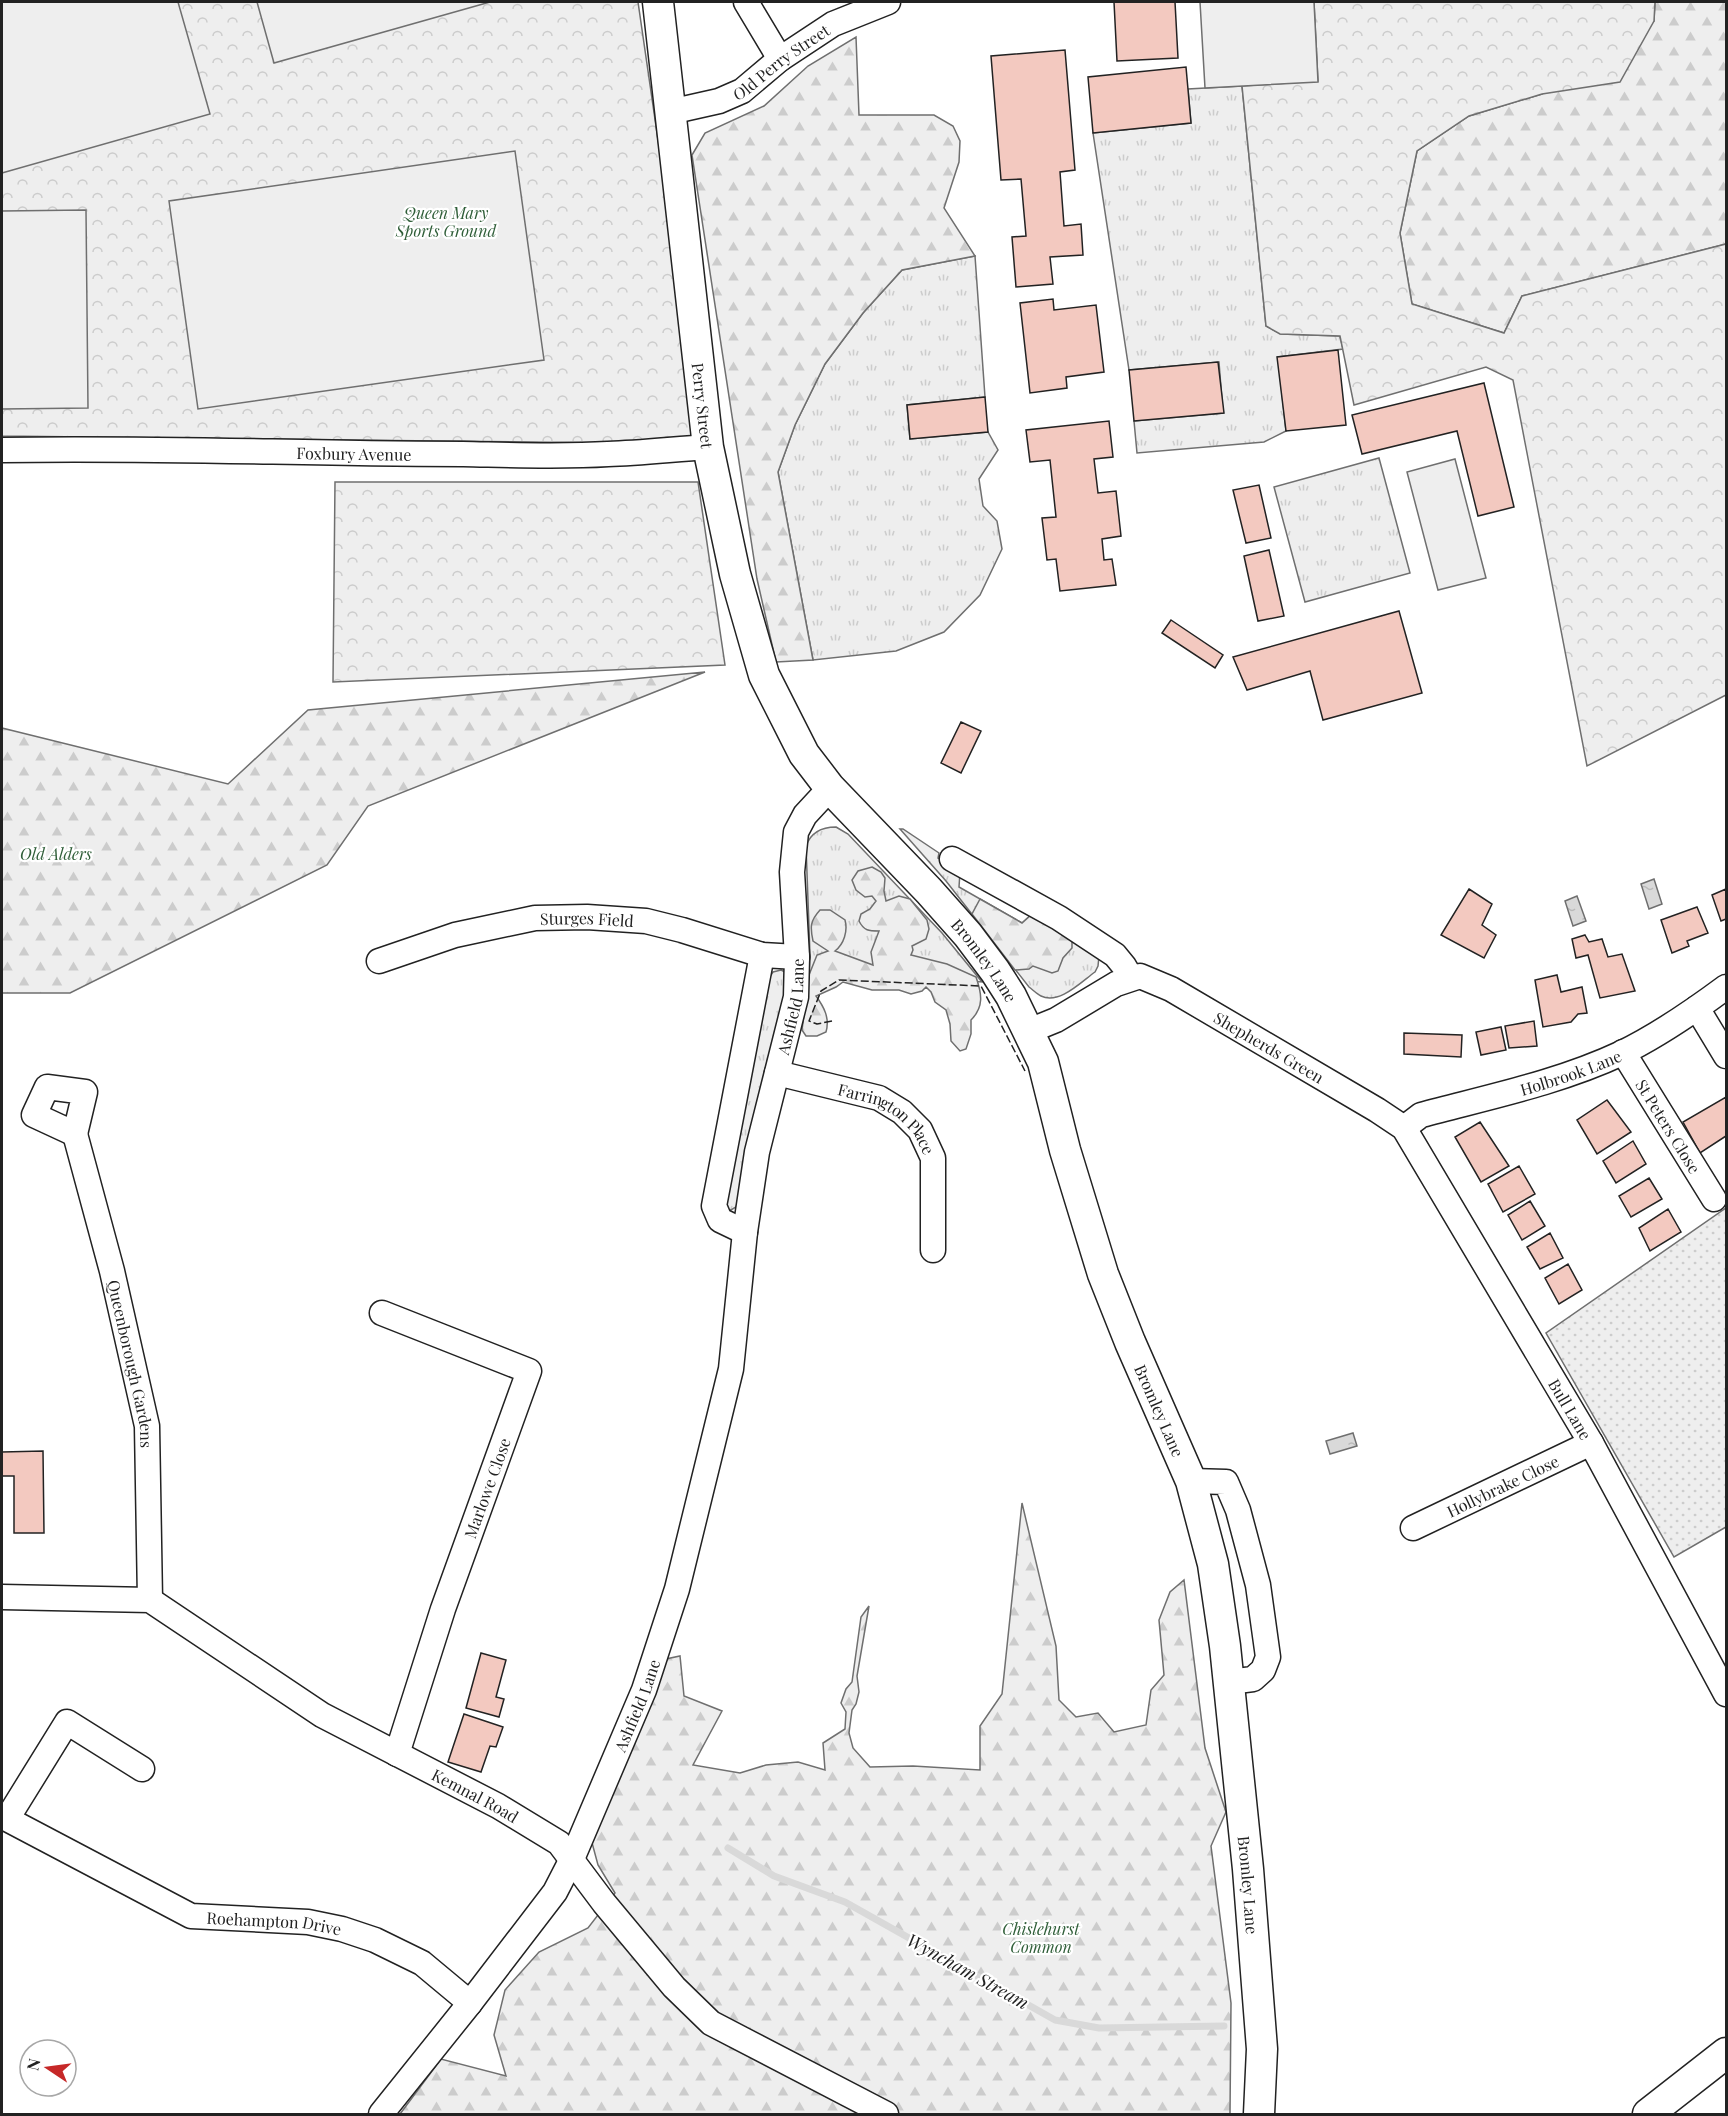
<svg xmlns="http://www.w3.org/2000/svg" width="1728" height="2116" font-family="'Playfair Display',serif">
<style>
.grass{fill:url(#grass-tufts);stroke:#6f6f6f;stroke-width:1.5}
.forest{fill:url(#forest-firs);stroke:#6f6f6f;stroke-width:1.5}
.park{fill:url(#park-crowns);stroke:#6f6f6f;stroke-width:1.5}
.garden{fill:url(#garden-dots);stroke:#6f6f6f;stroke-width:1.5}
.pitch{fill:#eee;stroke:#6f6f6f;stroke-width:1.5}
.water{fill:url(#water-ripples);stroke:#6f6f6f;stroke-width:1.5}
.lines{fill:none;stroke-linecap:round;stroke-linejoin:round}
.stream{stroke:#d9d9d9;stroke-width:7}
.building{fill:#f3c9c0;stroke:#222;stroke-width:1.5}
.minor-casing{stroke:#222;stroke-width:27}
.major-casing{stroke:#222;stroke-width:33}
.minor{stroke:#fff;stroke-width:24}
.major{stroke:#fff;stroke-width:30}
.fence{stroke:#222;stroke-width:1.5;stroke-dasharray:8 3;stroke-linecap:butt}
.labels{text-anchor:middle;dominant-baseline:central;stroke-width:4.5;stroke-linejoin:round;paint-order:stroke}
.street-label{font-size:16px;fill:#222;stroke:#fff}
.park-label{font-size:16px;font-style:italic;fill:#2f5e38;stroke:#fff}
.water-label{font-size:18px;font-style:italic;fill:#222;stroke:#fff}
</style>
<defs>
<pattern id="grass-tufts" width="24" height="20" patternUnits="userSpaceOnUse" patternTransform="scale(1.5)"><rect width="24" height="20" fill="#eee"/><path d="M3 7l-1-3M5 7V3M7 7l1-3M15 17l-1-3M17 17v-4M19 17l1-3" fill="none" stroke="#ccc"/></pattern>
<pattern id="forest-firs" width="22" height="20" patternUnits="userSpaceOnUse" patternTransform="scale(1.5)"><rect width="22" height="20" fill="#eee"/><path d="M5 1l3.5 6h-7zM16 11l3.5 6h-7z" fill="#ccc"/></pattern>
<pattern id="park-crowns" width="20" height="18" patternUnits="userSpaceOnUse" patternTransform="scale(1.5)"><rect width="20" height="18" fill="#eee"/><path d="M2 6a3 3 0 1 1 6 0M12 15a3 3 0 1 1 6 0" fill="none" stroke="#ccc"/></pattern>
<pattern id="garden-dots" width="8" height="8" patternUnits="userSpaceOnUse" patternTransform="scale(1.5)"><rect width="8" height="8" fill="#eee"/><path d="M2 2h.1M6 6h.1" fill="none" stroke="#ccc" stroke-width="1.8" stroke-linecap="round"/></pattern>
<pattern id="water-ripples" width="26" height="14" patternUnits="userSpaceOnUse" patternTransform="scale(1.5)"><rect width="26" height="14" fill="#d9d9d9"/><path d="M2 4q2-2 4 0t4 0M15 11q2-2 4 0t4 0" fill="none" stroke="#bababa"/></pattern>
</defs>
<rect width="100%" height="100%" fill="#fff"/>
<!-- grass -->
<path class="grass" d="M1242,86l24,240 15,8 59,2 3,13 -65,8 8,74 -22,11 -127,11 -3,-32 89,-8 -4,-51 -90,8 -36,-237 98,-10 -3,-34z
M975,256l10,141 -78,8 3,34 78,-7 10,18 -19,29 4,27 14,15 5,28 -22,46 -36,37 -48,19 -83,9 -35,-188 17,-47 30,-61 38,-51 39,-43z
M1379,458l31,115 -105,29 -31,-115z
M836,827l12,7 94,99 40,49 -144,-9 -30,20 2,-38 -4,-109c5,-14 16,-19 30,-19z
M900,829h3l36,24 -1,5 17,9 5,5 -1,15 63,36 9,-8 68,41 -1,10 -3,6c-14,10 -36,33 -54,24 -4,-2 -8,-6 -12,-9l-83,-106z
M781,970l4,2v16l-4,26 -42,183 -3,10 -5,3 -6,-1 44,-231 4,-6z"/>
<!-- forest -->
<path class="forest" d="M1655,2h71v242l-204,52 -18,37 -92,-29 -12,-71 17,-82 52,-35 73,-22 112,-73z
M856,37l3,78h75l19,11 7,15 -1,21 -15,46 31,48 -73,14 -39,43 -38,51 -30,61 -17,47 35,188 -37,2 -19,-83 -65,-424 13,-22 59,-27 44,-40z
M705,672l-337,134 -41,59 -257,128h-68v-265l226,56 80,-74z
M872,867l9,5 4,6 -1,13 2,10 13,-5 11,3 17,21 2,9 -3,10 -14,7 1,4 -2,5 36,9 29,13c6,17 8,30 -5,43v14l-5,15 -6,2 -9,-10 -1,-17 -4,-14 -11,-8 -4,-10 -5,-5 -4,4 -11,3 -12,-4h-27l-29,-8 -7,5 -20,9c8,11 14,22 10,36l-9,4h-11l-4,-6 7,-55 8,-20 11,-4 -15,-10c-3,-14 -3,-20 7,-31h10l15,10c3,11 -1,24 -10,31l38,14 -2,-13 8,-21c-10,0 -15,0 -20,-10l2,-7 9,-5 6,-8 -4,-5 -7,1 -9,-7 -4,-10 6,-9z
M980,899l42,24 9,-8 41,22v11l-9,10 -5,13 -6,2 -19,-7 -4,3 -14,1 -43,-56z
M1022,1503l34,143 3,54 17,17 22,-4 16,19 32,-7 5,-35 13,-15 -5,-55 11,-28 14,-12 21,168 21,64 -15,34 20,157 -1,111h-830l41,-55 65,17 -12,-41 11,-45 34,-38 49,-24 27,-35 -17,-28 -7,-26 75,-180 14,-3 4,40 38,15 -29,54 47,8 26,-8 32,-3 27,8 -2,-27 22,-14 1,-17 -5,-9 5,-14 6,-7 9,-65 8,-11 -12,70 2,16 -3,12 -4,6 -3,23 4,15 17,19 43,-1 67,4v-44l22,-32z"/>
<!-- park -->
<path class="park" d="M2,2h636l64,442 -700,-8z
M1314,2h341l-1,19 -34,61 -78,12 -73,22 -52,35 -17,82 12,71 92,29 18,-37 204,-52v451l-139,71 -74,-386 -27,-13 -132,38 -14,-69 -60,-2 -14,-8 -24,-240 76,-5z
M335,482h363l27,183 -392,17z"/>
<!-- garden -->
<path class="garden" d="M1726,1208v319l-52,30 -128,-224z"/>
<!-- pitch -->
<path class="pitch" d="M2,2h176l32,112 -208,59z
M257,2h233l-216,61z
M1200,2h114l4,80 -113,6z
M515,151l29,209 -346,49 -29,-208z
M86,210l2,198 -86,1v-198z
M1455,459l31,119 -48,12 -31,-118z"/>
<!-- water -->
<path class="water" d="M1654,879l8,25 -13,5 -8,-25z
M1577,896l9,25 -13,5 -8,-25z
M1353,1433l4,13 -27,8 -4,-13z"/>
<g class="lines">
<!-- stream -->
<path class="stream" d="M728,1848l46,28 71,26 210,118 44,8 125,-2"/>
</g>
<!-- building -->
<path class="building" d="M1114,2h61l3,56 -61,3z
M1065,50l10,120 -15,2 4,54 17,-2 2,31 -33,2 3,27 -37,3 -4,-50 14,-1 -5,-57 -20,1 -10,-124z
M1186,67l5,56 -98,10 -5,-56z
M1053,299l1,11 42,-5 8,67 -38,5 1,11 -37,5 -10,-90z
M1338,350l8,75 -60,6 -9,-74z
M1218,362l6,51 -90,8 -5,-51z
M1484,383l30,124 -36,9 -21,-85 -95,23 -10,-39z
M985,397l3,35 -78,7 -3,-34z
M1109,421l4,36 -19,2 4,34 18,-2 5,45 -19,3 2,21 8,-1 4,26 -56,6 -4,-32 -9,1 -5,-42 14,-1 -6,-57 -20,2 -4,-32z
M1259,485l12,53 -25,5 -13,-53z
M1269,550l15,66 -26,5 -14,-65z
M1399,611l23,82 -99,27 -13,-49 -63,19 -14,-33z
M1171,620l52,35 -8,13 -53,-35z
M961,722l20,9 -20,42 -20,-10z
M1469,889l23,15 -10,21 14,10 -12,23 -43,-23z
M1726,889v30l-5,2 -9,-26z
M1697,907l11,26 -21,8 2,5 -17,7 -11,-33z
M1585,935l4,7 13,-3 6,18 14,-3 13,37 -35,7 -12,-43 -12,3 -4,-19z
M1557,975l4,17 21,-5 5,26 -9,1 -7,8 -28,5 -8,-47z
M1534,1021l3,25 -28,2 -4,-22z
M1501,1027l5,23 -25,5 -5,-23z
M1404,1033l58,2 -1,22 -57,-3z
M1726,1097v39l-26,17 -17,-31z
M1607,1100l24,32 -34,22 -20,-34z
M1480,1122l29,44 -28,16 -26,-45z
M1633,1141l13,23 -30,19 -13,-22z
M1519,1166l16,28 -32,18 -15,-28z
M1649,1178l13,21 -31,18 -12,-21z
M1530,1201l15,25 -23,14 -14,-25z
M1668,1209l13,23 -31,19 -11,-23z
M1550,1233l13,25 -23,11 -13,-22z
M1568,1264l14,26 -23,14 -14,-26z
M2,1433v19l41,-1 1,82h-30v-57h-12z
M481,1653l25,7 -10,37 8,2 -5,18 -33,-9z
M464,1714l39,13 -7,20 -6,-1 -9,26 -33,-10z"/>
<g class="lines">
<defs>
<g id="minor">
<path d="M746,2l34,57"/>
<path id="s1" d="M670,112l49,-11 23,-10 38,-32 53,-35 55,-22"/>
<path id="s2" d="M2,450c153,-3 307,4 461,4 49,1 97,3 145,0 33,-1 67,-5 100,-7"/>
<path d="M952,859l107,59 56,37 9,11 7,12"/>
<path id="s3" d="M379,961l76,-26 80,-17 52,-1 59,4 36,9 80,25 35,2"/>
<path d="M1697,1008l29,48"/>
<path id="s4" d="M1029,1031l27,-11 60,-36 24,-8 31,13 206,121 27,18 187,315 135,251"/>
<path id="s5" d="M1623,1052l91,147"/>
<path id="s6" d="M777,1073l102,25 23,14 18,18 13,28v92"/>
<path d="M47,1087l38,5 -10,42 -41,-19z"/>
<path id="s7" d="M1404,1128l17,-13c67,-18 137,-32 201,-62 35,-17 73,-43 104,-66"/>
<path id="s8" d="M75,1134l37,137 35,155 3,174"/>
<path d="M745,1232l-25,-12 -6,-14 48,-251"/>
<path d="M382,1313l147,58 -86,238 -46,145"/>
<path d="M1191,1481l35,1 12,28 20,75 10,72 -5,13 -10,9 -24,3"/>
<path id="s9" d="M1413,1528l178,-85"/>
<path id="s10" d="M2,1597l148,3 172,115 176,91 61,37 45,60 70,84 37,36 175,91"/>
<path id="s11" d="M142,1769l-75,-47 -60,97 184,97 117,6 34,7 33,11 47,23 48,40"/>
<path id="s12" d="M381,2114l89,-111 85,-111 17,-33 72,-169 33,-101 54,-220 14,-137 12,-80 39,-155 1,-40 -5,-85 4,-40 9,-17 25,-27"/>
</g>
<g id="major">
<path id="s13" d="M658,2l50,445 27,127 29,101 40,79 26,34 99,103 39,44 27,36 16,25 32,66 22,88 38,124 27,68 61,139 22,83 12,82 23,223 14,180 -3,65"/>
<path d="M1648,2114l78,-61"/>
</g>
</defs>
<!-- minor casing -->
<use href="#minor" class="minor-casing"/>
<!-- major casing -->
<use href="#major" class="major-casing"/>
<!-- minor -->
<use href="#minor" class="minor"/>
<!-- major -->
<use href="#major" class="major"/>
<!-- fence -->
<path class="fence" d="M832,1021l-15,3 -8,-3 12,-30 18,-11 142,6 44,85"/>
</g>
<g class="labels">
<!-- street labels -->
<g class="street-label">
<text stroke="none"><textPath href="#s1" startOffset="124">Old Perry Street</textPath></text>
<text stroke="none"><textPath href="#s13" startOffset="406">Perry Street</textPath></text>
<text stroke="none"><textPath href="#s2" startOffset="352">Foxbury Avenue</textPath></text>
<text stroke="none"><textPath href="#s3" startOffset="214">Sturges Field</textPath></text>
<text stroke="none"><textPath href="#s13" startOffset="1046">Bromley Lane</textPath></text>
<text stroke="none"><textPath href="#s12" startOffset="1204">Ashfield Lane</textPath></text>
<text stroke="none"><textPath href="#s4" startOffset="272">Shepherds Green</textPath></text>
<text stroke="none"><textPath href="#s7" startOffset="177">Holbrook Lane</textPath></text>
<text stroke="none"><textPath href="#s6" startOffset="123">Farrington Place</textPath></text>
<text stroke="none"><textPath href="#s5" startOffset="87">St Peters Close</textPath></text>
<text stroke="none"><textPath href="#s8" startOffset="237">Queenborough Gardens</textPath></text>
<text stroke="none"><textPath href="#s4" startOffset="756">Bull Lane</textPath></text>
<text stroke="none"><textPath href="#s13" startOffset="1532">Bromley Lane</textPath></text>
<text stroke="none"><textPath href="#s9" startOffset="99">Hollybrake Close</textPath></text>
<text transform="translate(487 1488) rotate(-70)">Marlowe Close</text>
<text stroke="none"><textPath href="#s12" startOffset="486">Ashfield Lane</textPath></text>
<text stroke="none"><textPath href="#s10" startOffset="528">Kemnal Road</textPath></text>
<text stroke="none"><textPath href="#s13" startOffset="2018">Bromley Lane</textPath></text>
<text stroke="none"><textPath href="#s11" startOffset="494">Roehampton Drive</textPath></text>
</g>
<!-- park labels -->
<g class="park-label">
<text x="446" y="212">Queen Mary<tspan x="446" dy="18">Sports Ground</tspan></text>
<text x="56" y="853">Old Alders</text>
<text x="1041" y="1928">Chislehurst<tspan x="1041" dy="18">Common</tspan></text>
</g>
<!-- water labels -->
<g class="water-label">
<text transform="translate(968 1971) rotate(29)">Wyncham Stream</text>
</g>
</g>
<!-- border -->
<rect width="1728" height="2116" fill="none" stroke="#222222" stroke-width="6"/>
<!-- north arrow -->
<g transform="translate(48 2068) rotate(283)"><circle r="28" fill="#ffffff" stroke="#a7a7a7" stroke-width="1.5"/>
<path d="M0-4.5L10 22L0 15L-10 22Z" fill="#c62828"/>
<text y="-9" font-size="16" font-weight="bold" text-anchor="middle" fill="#222222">N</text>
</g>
</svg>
